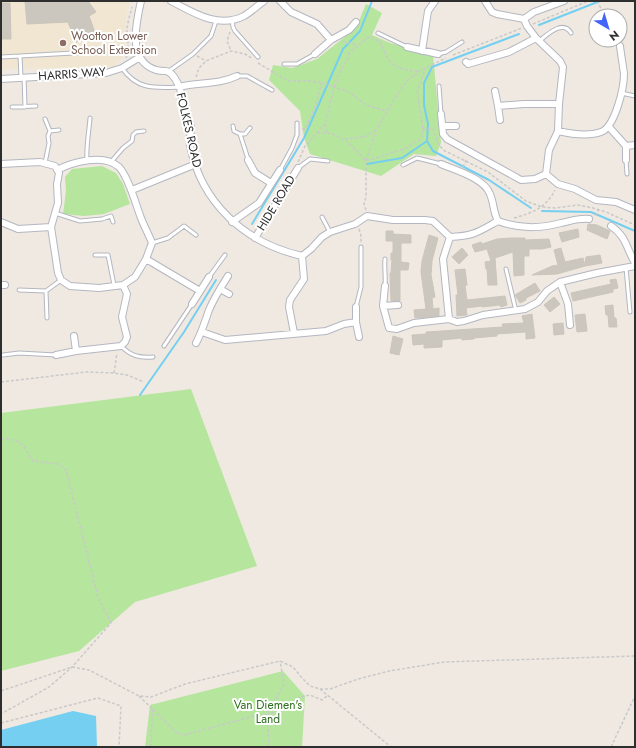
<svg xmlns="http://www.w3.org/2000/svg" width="636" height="748" font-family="Jost,sans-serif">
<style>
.education{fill:#f0e6d1}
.green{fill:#b6e59e}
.water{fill:#75cff0}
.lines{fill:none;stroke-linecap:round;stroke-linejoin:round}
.stream{stroke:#75cff0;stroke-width:2}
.building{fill:#cbc7bf;stroke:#cbc5ba}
.service-casing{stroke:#b4b7c1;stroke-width:5}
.minor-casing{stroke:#b4b7c1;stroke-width:8}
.path{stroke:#c9c9c9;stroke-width:1.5;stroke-dasharray:3 2;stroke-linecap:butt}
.service{stroke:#fff;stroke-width:3}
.minor{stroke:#fff;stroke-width:6}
.education-dot{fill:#8d6e63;stroke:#fff;stroke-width:1.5}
.labels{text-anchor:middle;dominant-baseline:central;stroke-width:4;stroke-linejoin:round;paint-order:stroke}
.education-label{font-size:12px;fill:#785e54;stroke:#fff;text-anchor:start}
.street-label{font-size:12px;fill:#2e2e2e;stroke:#fff}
.park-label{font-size:12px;fill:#2c6e1b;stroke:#fff}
</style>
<rect width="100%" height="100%" fill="#efe9e1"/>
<!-- education -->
<path class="education" d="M1,1h129l-3,10 -2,20 1,23 -13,13 -112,2z"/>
<!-- green -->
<path class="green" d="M366,4l16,9 -10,22 18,8 43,12 8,88 -5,13 -22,-2 -33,22 -71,-22 -6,-16 -4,-27 -31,-31 4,-15 19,3 25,-9 39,-31z
M102,166l14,7 7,11 7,20 -26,10 -20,2 -21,-2 3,-23 -1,-14 7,-8z
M191,389l66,177 -122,36 -56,49 -78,20v-258z
M283,671l22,25 -3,51h-157l5,-42z"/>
<!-- water -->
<path class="water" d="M73,711l23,5 1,31h-96v-17z"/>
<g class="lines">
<!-- stream -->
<path class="stream" d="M539,25l61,-24
M427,141l1,-17 -4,-19v-22l8,-16 87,-33
M367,164l35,-6 25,-17 6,10 56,29 42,28
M542,211l49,1 44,19
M252,224l52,-86 39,-89 17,-18 12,-30
M140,395l44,-63 32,-52"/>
</g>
<!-- building -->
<path class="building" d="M25,1h63l8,11 -7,4 7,19 -20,7 -8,-20 -41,2z
M1,3h9l1,36h-10z
M588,224l9,1 13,6 -3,8 -20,-9z
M578,229l1,8 -17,5 -3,-9z
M386,231h7v3l18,1v8h-10v19l8,1 -1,7h-8v31h-9l-1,-28h1l1,-13h-1v-7h2v-12h-7z
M429,235l9,3 -6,23 -1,14 4,22 -3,1 1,11 6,-1v8l-24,2 -1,-8 12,-1 -5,-37 1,-11z
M511,238h14v2l24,-1 2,8 -9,2h-13v7h-5v19l-10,1 -1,-24 -18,6 2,27h-9l-1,-16h-1l-1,-7 6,-1 -4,-12 -12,3 -3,-7 9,-3 1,2 15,-5z
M462,248l6,7 -9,9 -7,-7z
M561,248l4,14 18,-4 2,8 -28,8 -25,1 20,-9 6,-1 -4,-15z
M600,255l2,8 -17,3 1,-9z
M465,269l2,16 -2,1 2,14 38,-4 2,9 -6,2 -1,-2 -18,2v-1l-16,2 1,7 -10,1 -1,-21h2l-3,-25z
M616,279l2,9 -5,1v3l-40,9 -2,-8 40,-9 -1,-4z
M535,283l5,8 -14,7v2l-6,3 -5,-8z
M554,297l6,7 -10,8 -6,-7z
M613,305l1,13h2l1,9h-8l-1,-12h-2l-1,-9z
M532,314l3,24 -9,1v-7l-29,2v2l-23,2v1l-12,1v-2l-20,2v7l-18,1v-4l-11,1 -1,-10 14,-1v-2l77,-5 -1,-3 22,-1 -2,-7z
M585,314l2,17 -10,1 -2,-17z
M563,323l1,11 -10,1 -1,-11z
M393,336l10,3 -4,16 -9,-2z"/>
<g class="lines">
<defs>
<path id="service" d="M232,20l1,7 2,4 23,26
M378,33l29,14
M615,40l5,6
M539,41c8,-6 24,-22 32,-8
M438,54l8,-2 16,-10
M1,57l19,-1
M284,64h13l18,-10
M122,68c15,22 33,20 57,19
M169,71l24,-17 18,-18 5,-15
M237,76h10l25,14
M21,77l-1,-21 71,-4
M24,77l1,30
M439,86l2,28
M621,93l14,3
M12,107l24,-1
M233,126l1,5 6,3h5l5,-6
M50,131l9,-1
M240,134l8,25
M626,160l1,14
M87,161c-1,-15 2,-29 3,-43
M111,162l12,-14 9,-7 1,-6 3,-3 8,-1
M45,163l4,-20 -1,-7 2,-5 -5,-12
M403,165l14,-7 24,6
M298,168l12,-9 18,2
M280,170l12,-22 5,-13v-12
M55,213l25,8 22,-2 9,-3 2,6
M322,217l8,15
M152,243l16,-5 16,-12 12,9
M95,255h13l6,30
M626,268l4,44
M506,269l10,42
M209,277l16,-22
M385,286c1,-9 -1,-18 0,-27
M19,290l27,1 15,-11
M46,291l1,27
M356,307l5,-20v-40
M121,346c10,10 18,12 32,11
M164,346l28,-42
M3,355l16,-2 37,2"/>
<path id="minor" d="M141,1c-5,22 -14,60 15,69 4,1 6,1 9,1 7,0 11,9 14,15 3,7 3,16 5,24 2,5 6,11 7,17 0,6 -2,12 -1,18 11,58 55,98 112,111
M171,1c23,12 47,28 73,15 7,-4 13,-10 20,-15
M280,1l11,11 26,12 14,16
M485,1l7,11 5,2 27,5 3,7 9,12 24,23 3,6 -4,37 -1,27 -9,19 -3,24
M524,19l10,-7 30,-11
M407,47l31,7
M422,51l6,-40 7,-10
M315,54l16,-14 18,-10 7,-8
M466,62l2,2 41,-12 27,-14
M1,79l105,-6 16,-5 18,-11
M179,87c20,-5 39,-2 58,-11
M495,91l3,15 26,-2h35
M498,106l2,14
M441,114l2,20 4,5 74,41 14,-1 11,-5
M443,126h13
M609,127l17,19v14
M558,131c13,3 29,6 43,1 14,-5 23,-44 23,-58 -1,-9 -3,-19 -4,-28
M626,146l9,-1
M248,160l7,13 16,10
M1,164l39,-2 15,4 4,7 -2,11 1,19 -7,24 7,46 3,7 9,6 29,2 24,-3 12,-8 11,-18 6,-16c-3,-8 -8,-17 -11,-25 -5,-13 -13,-42 -22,-51 -15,-14 -46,-5 -62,3
M441,164c14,6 43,14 49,30 4,9 3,18 8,27
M546,174l12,10 17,5 21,11 20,2 19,8
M132,190l64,-26
M1,222l17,7 33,-2
M232,222l27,-19 21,-33
M611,226c16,11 15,22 24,37
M450,237c24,-1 28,-5 48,-16 21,8 41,8 63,2 10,-2 17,-5 28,-4
M255,238l43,-70
M302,256l9,-7 11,-12 8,-5 25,-8 12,-8 26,4h32l8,1 17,16 -7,22 6,60
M146,259l54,32
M560,282l8,22 2,21
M1,285h4
M385,286l-2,20 6,22 8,1 17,-6 35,-4 8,3 7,-1 19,-6 42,-6 13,-7 9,-11 13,-9 37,-9 38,-7
M220,289l9,5
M192,304l17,-27
M383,306l15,-1
M356,307v15l3,15
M202,332l23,8 101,-9 18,-7 12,-2
M294,333l-5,-26 1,-7 14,-21 -2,-23
M74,336l2,15
M196,343c6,-11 9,-22 13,-33 5,-12 12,-23 19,-34
M56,355l20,-4 45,-5 4,-4 2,-5 -5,-20 5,-23 -4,-9"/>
</defs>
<!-- service casing -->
<use href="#service" class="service-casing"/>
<!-- minor casing -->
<use href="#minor" class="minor-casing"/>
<!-- path -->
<path class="path" d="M597,1l8,15
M533,24l55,-23
M230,32l-3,9 4,10
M343,41l13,4
M453,55l69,-27
M197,56l9,5
M126,58c4,-10 1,-17 1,-26 0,-9 3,-17 5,-25
M258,63l30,18h22l12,2
M196,77l3,-9 7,-7 25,-10 14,3 8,5
M302,129h3l9,-19 8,-27 12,4 4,-12 9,-15 2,-7 19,-16 12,4c9,24 14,29 39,30
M423,129l10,-1 5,15 5,7 45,22 38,29 16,6 13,1 23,-3 15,3 13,4 29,13
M327,132l-2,-8 9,-37 15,5 17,13 21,6
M317,133l8,-9
M345,139l22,-3 8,-6
M298,162l7,-16 12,-13c24,-2 34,12 49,28l38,-12 17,-10 2,-10 -6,-37 4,-10 4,-14
M463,167l3,-7
M366,210l-2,-6 2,-7v-36l10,-31 26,-43 8,-9 15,-10 21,-10
M596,216l2,-6
M514,218c18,-5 32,-10 41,-28
M359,229l2,7v7
M114,373l3,-20
M1,382l85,-10 28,1 13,2 17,7
M1,438c22,3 21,5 32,23l25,3 8,6 32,127 13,26 -39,44 -23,20 -48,27
M320,689l71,58
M1,691l71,-24 17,3 50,26 12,1 34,-13 95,-23 13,6 9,11 8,8 10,3h10l28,-10 31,-8 55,-9 191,-6
M139,696l38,37 7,2 70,-19 13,-1 15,-6 18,-12 10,-2 12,5 6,-5
M1,723l97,-25 23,8 -2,41
M151,747l1,-30 1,-8
M269,747l-2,-32 17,-31 -4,-23
M611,747l24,-51"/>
<!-- service -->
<use href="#service" class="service"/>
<!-- minor -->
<use href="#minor" class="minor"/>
</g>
<!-- markers -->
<circle class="education-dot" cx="63" cy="43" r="4"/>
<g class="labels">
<!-- education labels -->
<g class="education-label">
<text x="71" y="36">Wootton Lower<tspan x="71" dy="14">School Extension</tspan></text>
</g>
<!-- street labels -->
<g class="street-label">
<text transform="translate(72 74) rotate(-4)">HARRIS WAY</text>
<text transform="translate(189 130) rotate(77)">FOLKES ROAD</text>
<text transform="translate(276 203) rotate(-59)">HIDE ROAD</text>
</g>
<!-- park labels -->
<g class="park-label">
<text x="268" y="705">Van Diemen's<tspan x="268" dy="14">Land</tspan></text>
</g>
</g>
<!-- border -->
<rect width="636" height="748" fill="none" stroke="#2e2e2e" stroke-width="4"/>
<!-- north arrow -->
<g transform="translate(608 28) rotate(142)"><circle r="19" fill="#ffffff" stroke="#ababab"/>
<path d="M0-3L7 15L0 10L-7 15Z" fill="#4264fb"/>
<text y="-6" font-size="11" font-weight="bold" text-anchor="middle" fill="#2e2e2e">N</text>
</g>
</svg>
